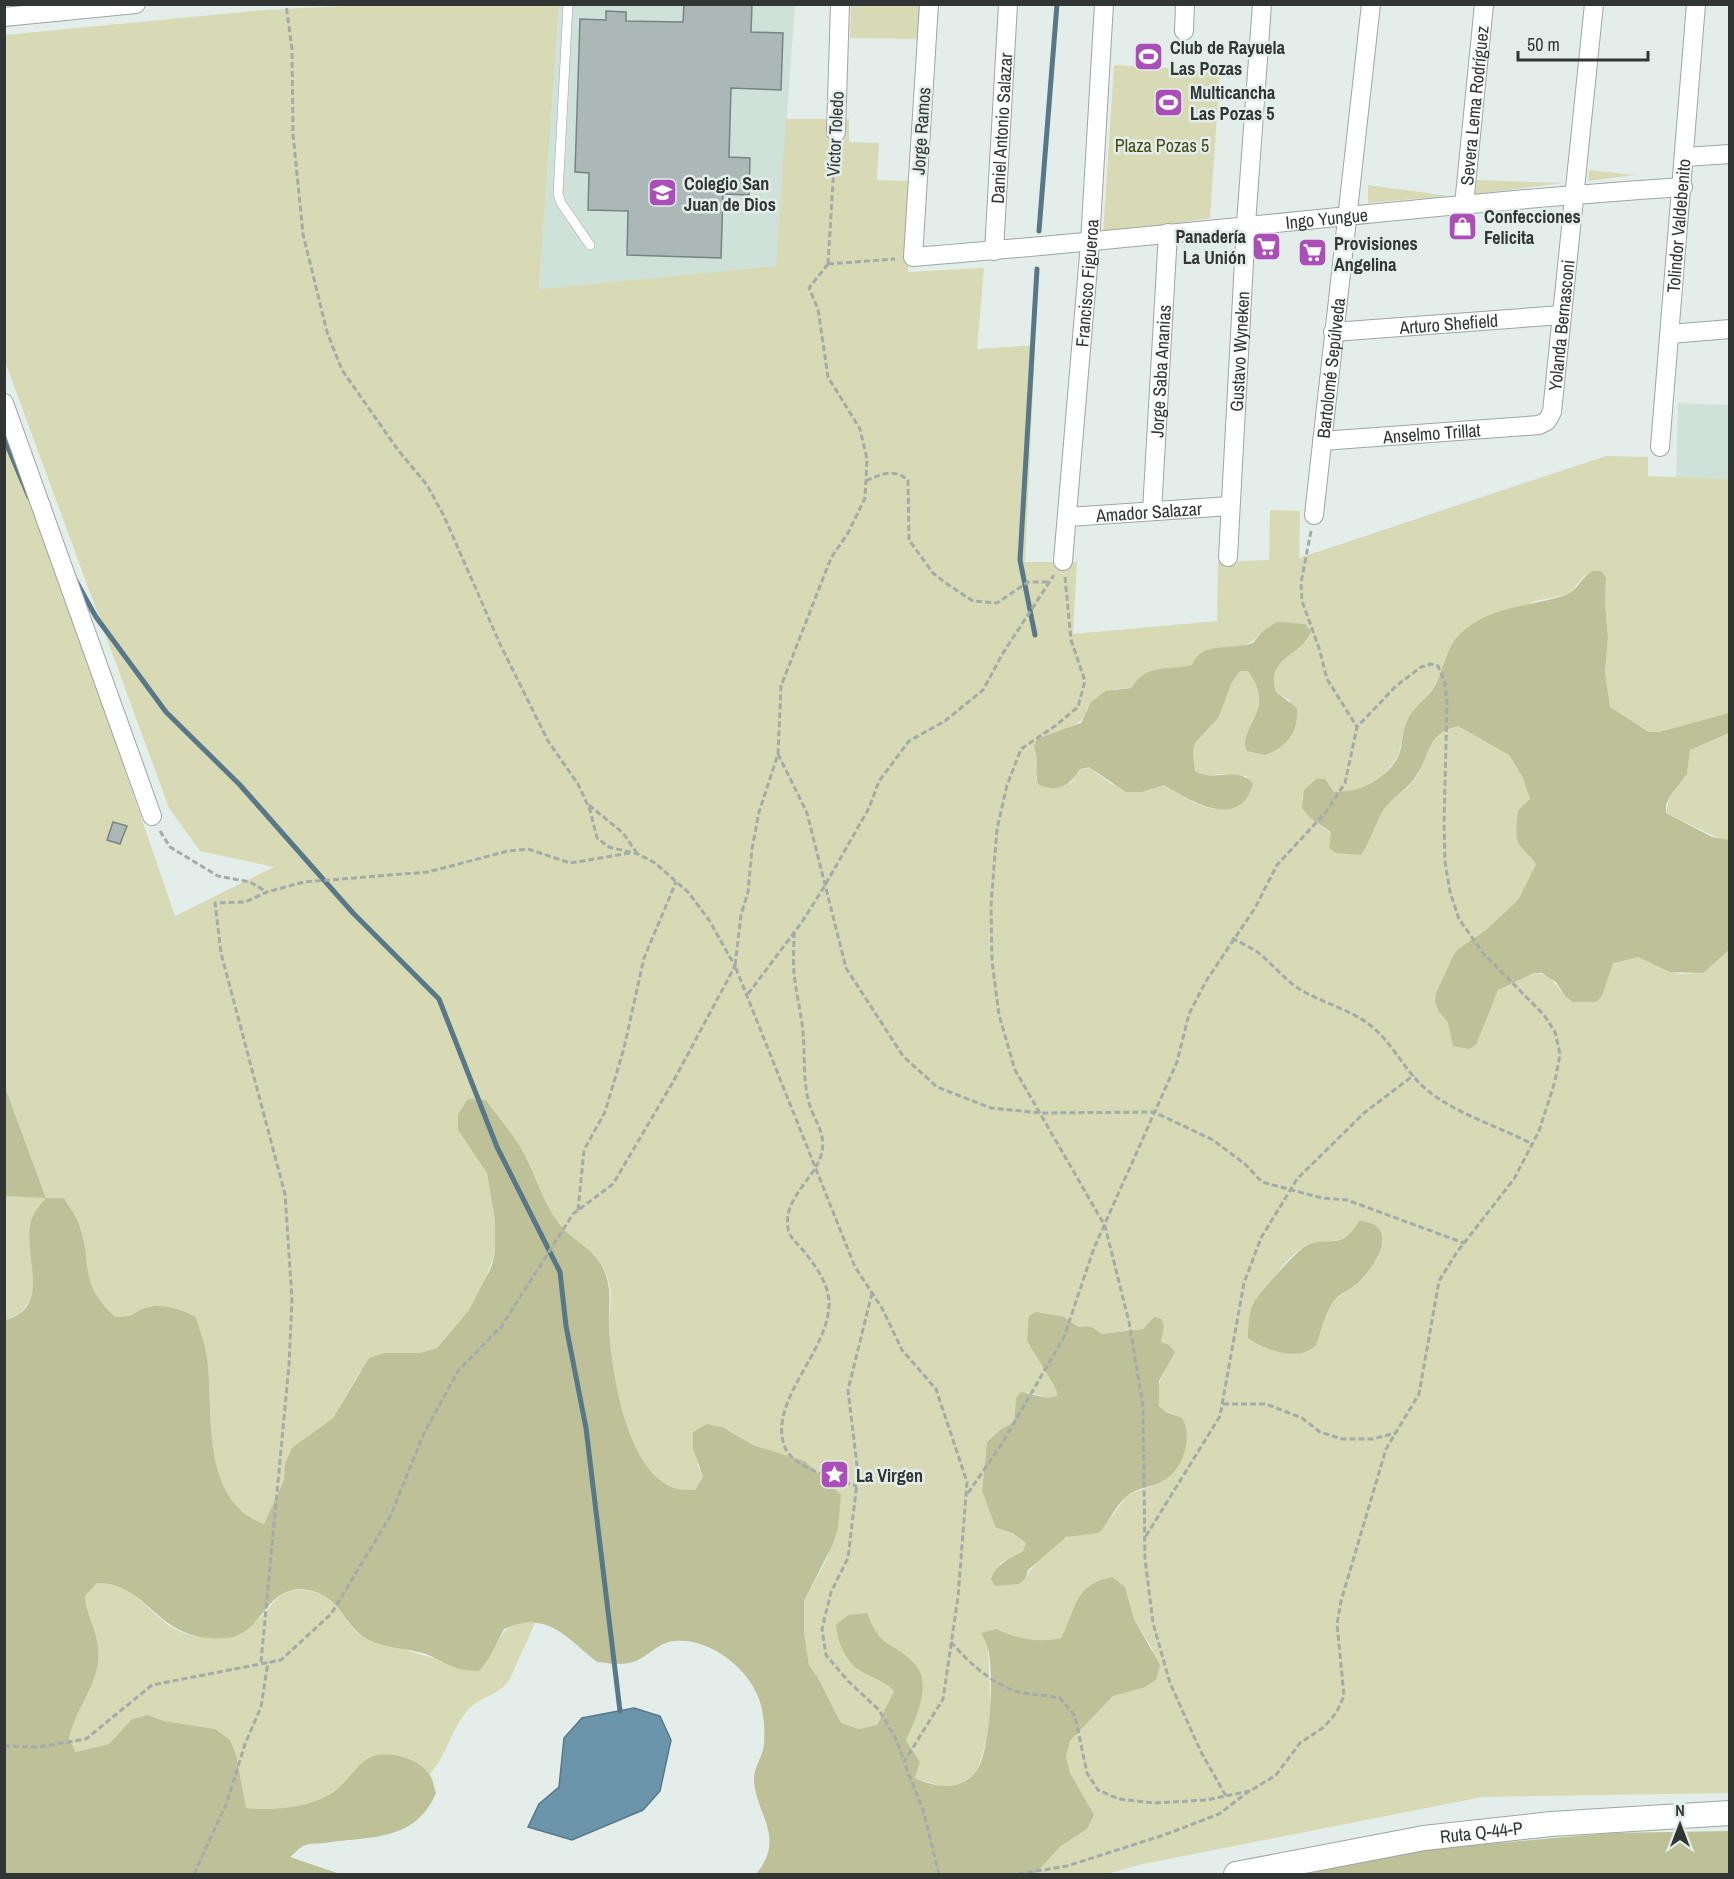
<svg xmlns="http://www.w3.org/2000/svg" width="1734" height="1879" font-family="'Archivo Narrow',sans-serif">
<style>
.built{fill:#cfe2da}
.green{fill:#d7dab4;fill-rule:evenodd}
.forest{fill:#bec197}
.water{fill:#6a95ab;stroke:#597887;stroke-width:1.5}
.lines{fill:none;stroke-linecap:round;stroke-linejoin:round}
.stream{stroke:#597887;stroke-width:5}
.building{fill:#acb8b8;stroke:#788384;stroke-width:1.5}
.service-casing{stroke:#9ca6a2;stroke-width:10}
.minor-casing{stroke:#9ca6a2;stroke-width:20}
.tertiary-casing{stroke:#9ca6a2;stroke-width:26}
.path{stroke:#a3aca9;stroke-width:3;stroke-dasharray:6 3;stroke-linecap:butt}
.service{stroke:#fff;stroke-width:9}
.minor{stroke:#fff;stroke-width:18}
.tertiary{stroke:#fff;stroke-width:24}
.labels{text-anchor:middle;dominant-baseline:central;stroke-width:5;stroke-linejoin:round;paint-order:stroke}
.poi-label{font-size:18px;font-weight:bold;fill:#313634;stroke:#e3eeea;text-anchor:start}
.street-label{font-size:18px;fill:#313634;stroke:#e3eeea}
.park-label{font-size:18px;fill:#454614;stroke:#e3eeea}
</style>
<rect width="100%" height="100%" fill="#e3eeea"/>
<!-- built -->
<path class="built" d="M559,5h236l-19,262 -237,22z
M1678,403l51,2v74l-53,-2z"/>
<!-- green -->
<path class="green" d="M385,4l174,1 -20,284 237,-23 10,-147h63v23l30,1 -2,37 34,1 -3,91 76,-4 -7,81 58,-4 -10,217h52l-4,72 144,-13 1,-59 51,-2 1,-50 30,1 -1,47 307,-102 42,1v19l81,3v234l-70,19h-10l-39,-25 -5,-35 3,-34 -3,-35 1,-25 -21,-3 -16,19 -34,7 -79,38 -22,48 -27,33 -9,36 -16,21 -21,13 -59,8 7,19 52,38c10,-14 14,-32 23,-46 7,-10 19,-16 27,-25 21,-24 10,-47 47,-58l51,29 13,21 8,24 -5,51 7,5 4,8 -18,36 -32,30 -28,19 -5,7 -17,37 2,17 10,13 45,-25 5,-8 36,-17 15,3 16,20 44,-26 5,-7 7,-4 17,-2 41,17 24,-1 26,-23v843l-247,4 -339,67 -36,10h-72l26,-28 14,-9 -9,-80 4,-16 43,-45 30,-8 10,-38 -19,-31 -9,-32 -43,5 -21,46c-22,5 -44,1 -64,-9l-9,17 3,79 -14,47 -14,10 -16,6 -32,-10 5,-16 -14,-22c10,-20 28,-60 6,-79 -14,-12 -28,-17 -39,-32l-4,44 25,18 -17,34 -18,4 -18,-6 -23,-45 -9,-13 -5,-32v-32l23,-42 14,-64 -36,-34 -52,-16 -29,-17 -27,36 6,13 -8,13c-6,-1 -13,0 -18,-1 -51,-15 -65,-117 -68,-161 -1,-13 4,-28 1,-41 -7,-38 -34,-40 -53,-66 -24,-33 -32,-75 -60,-106l-39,-1 29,59 8,48v32l-11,30 -15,27 -32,38 -17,5h-35l-26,20 -26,45 -28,21 -20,25 -1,16 -20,44c-62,-23 -51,-103 -56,-158 -1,-16 -7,-32 -12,-49 -14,-4 -36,-15 -51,-9 -16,6 -9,9 -31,9 -36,-36 -21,-48 -34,-90 -3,-10 -11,-20 -16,-29l-34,28c2,33 16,83 -25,94v-124l41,1 -41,-110v-666l170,495 99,-49 -74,-16 -31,-43 -164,-447v-326l259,-25zM1263,631l45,8c-17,18 -41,22 -32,53l15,9 -46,36c13,-24 22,-41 3,-66h-8l-9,13 -12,33 -24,26 -2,8 2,20 8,5 16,-2 28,2 -7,29c-27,13 -53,-6 -76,-20l-22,7 -31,-8 -22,-17 -9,2 -9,14 -35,-4 1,-40c17,-6 47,-10 50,-31l28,-19 16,-1c16,-25 34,-17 61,-23l16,-16c24,-2 38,3 55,-18zM1359,1221l24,20c-6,16 -13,33 -27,44 -10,7 -20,11 -26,21l-77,-2c17,-18 32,-48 54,-59 25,-10 35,6 52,-24zM1064,1317l14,10 18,1 5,6 42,-5 11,-12 10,10 -3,16 14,9c-10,17 -34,56 -1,62l-8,66 -38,15 -29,38c-11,2 -24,1 -34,5 -9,3 -37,32 -40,41l-26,-15 24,-13 3,-8 -15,-10 -15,-5 -14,-37 5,-49 13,-12 14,-8 2,-24 13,-6 18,6 10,-1 -1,-8 -29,-48z
M851,5h71l-3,34 -69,-1z
M1114,65l106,6 -10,147 -107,17z
M1589,170l46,5 -47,6z
M1477,180l86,3 -88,11z
M1368,185l81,11 -81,7z
M1729,733v107h-7l-56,-27 4,-17 17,-22 3,-24z
M97,1583c48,0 53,44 97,53 14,3 55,-7 65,-17 19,-18 18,-33 52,-28 25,4 30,26 46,41 5,4 71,26 78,26 16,1 45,-11 62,-15 10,-19 17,-20 38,-20l-26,58c-11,14 -29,16 -41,29 -17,19 -21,45 -38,64 -24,-19 -35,-18 -64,-14 -8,7 -15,17 -22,24 -22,23 -69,28 -99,24l-10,-53 -6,-15 -15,-11 -50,-8 -16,-6 -16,4 -23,25 -33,8 -7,-13c8,-33 34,-58 29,-94 -2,-17 -12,-31 -13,-49z"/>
<!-- forest -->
<path class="forest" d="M1593,571h8l5,7 -1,25 3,35 -3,34 5,35 39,25h10l70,-19v20l-39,17 -3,24 -17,22 -4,9v8l46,24 17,3v110l-26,23 -33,-1 -32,-15 -25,6 -11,33 -6,6h-23l-8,-6 -9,-14 -14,-9h-8l-36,17 -22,55 -7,4 -16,-3 -5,-23 -10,-13 -3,-9 1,-8 17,-37 5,-7 28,-19 32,-30 18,-36c-4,-7 -8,-9 -13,-15 -10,-10 -6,-25 -5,-38l12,-12 -8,-23 -13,-21 -51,-29c-33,9 -26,27 -42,50 -8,13 -23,21 -32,33 -9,14 -13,32 -23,46l-25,-2 -7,-5 2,-16 -22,-15 -7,-9 2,-18 12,-11h9l9,13c27,0 50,-11 64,-35 5,-11 4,-25 9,-36 5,-13 21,-23 28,-35 9,-17 12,-41 26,-53 30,-28 69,-26 105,-38 11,-4 16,-19 27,-24z
M1277,622l28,2 6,7c-8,26 -46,24 -35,61l21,16c1,25 -9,38 -32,47l-18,-4c-11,-23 31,-40 1,-80h-8l-9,13 -12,33 -24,26 -2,8 2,20c17,12 41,-6 58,12 -12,49 -63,18 -89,2l-22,7h-16l-37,-25 -9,2c-10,16 -21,24 -41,16 -6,-12 1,-25 -5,-38l3,-8 44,-16 10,-21 15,-11 25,-3c16,-25 33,-17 61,-23 9,-25 40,-14 61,-22l10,-12z
M5,1087l41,111h18c5,9 13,19 16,29 13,41 -2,55 35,90 22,0 15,-4 30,-9 16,-6 38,2 51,9 5,17 11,32 12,49 5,54 -6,135 56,158l20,-44 1,-16 7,-16 41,-30 36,-60 16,-5h35l17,-5 32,-38 22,-42 4,-15v-32l-8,-48 -29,-43v-16l10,-15 18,1c13,19 29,35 39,56 11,21 18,46 32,65 15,21 35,24 47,49 9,22 4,35 5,58 3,44 17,146 68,161 5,1 12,0 18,1l8,-13 -10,-29v-16l14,-8 17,4 29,17 52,16 36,34 -3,33 -5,16 -29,57v32l5,32 9,13 23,45 18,6 18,-4 17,-34c-13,-13 -31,-16 -40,-25 -11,-10 -17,-27 -18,-42l13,-9 18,-2c14,36 22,26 46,49 21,19 3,58 -7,78l14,22 -5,16c21,9 42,14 60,-5 16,-16 20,-107 12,-128 -1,-4 -4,-8 -6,-12l16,-4c20,10 42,14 64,9 16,-30 12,-53 51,-61l13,10 9,32 26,46 -4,15 -13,8 -30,8 -43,45 -4,16 4,16 24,42 -7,14 -26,17 -26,28h-279c31,-37 -1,-60 -2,-95 0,-12 9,-23 10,-35 1,-14 0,-31 -5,-45 -11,-32 -51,-62 -85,-58 -18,2 -28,19 -45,22 -10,2 -22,0 -32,-1 -32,-25 -49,-52 -93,-33l-15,29 -10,13c-31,0 -34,-12 -60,-19 -20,-5 -43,-4 -60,-19 -17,-15 -21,-35 -46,-42 -49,-12 -46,43 -87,47 -70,6 -75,-55 -129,-55l-12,13c1,18 11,32 13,50 5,35 -22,60 -29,93l7,13 33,-8 23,-25 16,-4 16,6 51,8 15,11 6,15 10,53c25,3 58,0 81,-12 16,-8 23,-23 37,-35 17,-14 55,-4 66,14 3,5 4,12 6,18 -21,50 -68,43 -112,50 -6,1 -14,0 -19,2 -5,2 -10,8 -15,12l50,17h-335v-554c46,-12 20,-60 25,-94 2,-12 8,-19 16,-28l-41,-2z
M1359,1221c42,3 18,43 0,61 -8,8 -20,11 -26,20 -9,12 -12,30 -17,43 -17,18 -51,5 -68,-7 0,-10 1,-23 4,-32 3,-9 44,-54 52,-59 24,-15 35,8 55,-26z
M1036,1312l28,5 14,10c11,-1 16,-1 23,7l42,-5 11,-12 8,2 2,8 -3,15 8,3 6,7 -16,29v25l7,6 16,6c11,18 2,50 -17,62 -11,7 -28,7 -38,16 -12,10 -18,26 -28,37l-33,4 -38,33 -3,9 -6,5 -24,2 -4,-7c5,-15 18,-20 32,-28l3,-8 -14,-10 -16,-5 -14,-37 5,-49 13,-12 14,-8 2,-24 5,-6 26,6 10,-2 -1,-7 -29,-48 2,-25z
M1729,1831v43h-423l91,-22 213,-19z"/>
<!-- water -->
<path class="water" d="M634,1708l26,8 11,24 -11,51 -17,19 -71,30 -44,-13 11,-23 20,-17 5,-49 18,-20z"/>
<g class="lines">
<!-- stream -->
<path class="stream" d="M1039,231l18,-227
M4,438l25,59
M76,581l20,36 70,95 74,73 113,128 86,86 58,148 63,125 6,54 20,102 34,283
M1035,635l-15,-75 17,-291"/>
</g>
<!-- building -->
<path class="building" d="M684,4h68l-1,28 32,1 -2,57 -50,-2 -2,69 21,1 -1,37 -26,-1 -2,64 -94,-3 1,-44 -40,-1 1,-37 -14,-1 5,-153 26,1v-9l20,1v9l57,1z
M113,822l14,4 -7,18 -13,-4z"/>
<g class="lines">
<defs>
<path id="service" d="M568,4l-10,190 3,9 29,42"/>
<g id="minor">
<path id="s1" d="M929,4l-16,253c257,-20 513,-53 770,-70"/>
<path d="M4,17l132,-13"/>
<path d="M1184,31l1,-27"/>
<path d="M836,132l4,-128"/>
<path d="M1685,157l45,-3"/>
<path id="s2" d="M1464,205l20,-201"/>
<path id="s3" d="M994,251l14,-247"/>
<path id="s4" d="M1333,332l229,-17"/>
<path d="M1670,334l60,-5"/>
<path d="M4,403l148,413"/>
<path id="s5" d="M1322,441l217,-16 8,-4 5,-9 42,-408"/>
<path id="s6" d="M1660,447l36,-443"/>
<path id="s7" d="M1152,511l16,-278"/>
<path id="s8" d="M1314,515l57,-511"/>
<path id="s9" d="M1068,517l162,-11"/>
<path id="s10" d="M1228,557l18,-333 16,-220"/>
<path id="s11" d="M1063,561l27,-318 14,-239"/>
</g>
<g id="tertiary">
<path id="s12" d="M1236,1874l188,-36 127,-14 179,-11"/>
</g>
</defs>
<!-- service casing -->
<use href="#service" class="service-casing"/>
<!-- minor casing -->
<use href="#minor" class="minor-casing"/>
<!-- tertiary casing -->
<use href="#tertiary" class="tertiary-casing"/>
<!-- path -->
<path class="path" d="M828,264l-19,24 9,21 10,68 32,52 7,30 -2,39 -17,35 -17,25 -50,128 -3,68 -19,58 -7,37 -4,43 -7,23 -6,51 120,301 27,41 20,42 34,39 31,93 -9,115 -15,102 -39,63 19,48 16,64
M828,264l7,-115
M828,264l67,-5
M866,481c15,-7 28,-13 42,-1l1,60 24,33 14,11 26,17 24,2 31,-21h21
M1311,531l-10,52 1,18 17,47 8,31 30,48
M1065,577l6,63 14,41 -7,26 -23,19 -34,23 -14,36 -10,44 -6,76 1,56 7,54 16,55 90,156 24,96 14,84 2,153 8,64 17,60 31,69 25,44
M778,754l29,59 39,155 57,88 34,31 54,21 50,5 113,-1 59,28 32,24 17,18 60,16 25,2 117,43
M589,805l34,28 14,20
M160,831l10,16 48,29 32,6 17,10
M794,932c0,14 -1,28 0,41 2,20 7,39 9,59 2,22 0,45 5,67 4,19 18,32 14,52 -4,26 -39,45 -34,77 1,9 8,14 15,22 11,14 25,32 26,51 2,49 -60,97 -45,144 6,22 53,35 73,41
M1232,938c9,5 20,10 28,16 14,12 25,26 41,36 22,13 48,19 69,35 23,18 35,47 57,65 31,25 71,36 105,54
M748,994l54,-72 22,-35 45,-79 10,-27 30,-40 36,-20 38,-31 20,-37 51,-78
M578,1210l6,-60 21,-38 19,-64 20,-90 32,-76
M872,1293l-24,97 10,84 -10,84 -17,34 -9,37 4,26 22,26 31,29 17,29 8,22
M1223,1404h43l36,14 18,14 22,7h31l22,-6
M1146,1536l74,-120 24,-133 17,-45 36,-59 67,-66 50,-38
M951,1642c18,21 44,45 72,51 12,2 24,2 37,5l15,18 12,57 11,17 21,9 35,4 52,-3 44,-9 26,-16 24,-32 24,-16 12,-14 8,-17 -7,-72 4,-23 45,-152 33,-55 20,-113 18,-29 57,-73 25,-48 16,-50 5,-27 -5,-22 -11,-17 -61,-62 -24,-34 -9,-27 -5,-30 -1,-38 3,-121 -2,-20 -7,-17 -7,-2 -10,3 -25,19 -39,41 -12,56 -19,29 -49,53 -22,43 -49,73 -17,33 -12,48 -83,186 -30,89 -63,108 -35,51
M261,1662l28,-297 3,-66 -7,-105 -64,-241 -6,-50 30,-1 22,-10 37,-10 124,-10 80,-21 20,-2 42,14 60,-10
M4,1746l34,1 48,-8 66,-54 129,-25 50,-46 60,-99 33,-82 34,-62 43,-44 72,-113 40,-30 60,-102 62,-116 -26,-46 -21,-28 -33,-29 -17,-9 -29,-7 -12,-9 -7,-28 -12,-26 -30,-43 -48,-97 -56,-128 -17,-31 -29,-35 -56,-80 -15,-38 -24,-98 -10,-100 -1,-85 -6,-45
M194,1874l33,-72 18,-58 16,-37 7,-45
M1018,1874l49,-8 97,-31 55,-21 29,-22"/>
<!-- service -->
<use href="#service" class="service"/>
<!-- minor -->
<use href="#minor" class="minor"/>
<!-- tertiary -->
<use href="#tertiary" class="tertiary"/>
</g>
<!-- icons -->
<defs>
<symbol id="stadium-square" viewBox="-11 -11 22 22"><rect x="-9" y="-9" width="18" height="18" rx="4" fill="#ab4eb8" stroke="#e3eeea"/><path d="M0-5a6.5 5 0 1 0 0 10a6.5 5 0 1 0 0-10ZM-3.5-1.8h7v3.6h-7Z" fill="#fff"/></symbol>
<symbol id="school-square" viewBox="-11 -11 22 22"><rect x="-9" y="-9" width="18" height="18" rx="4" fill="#ab4eb8" stroke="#e3eeea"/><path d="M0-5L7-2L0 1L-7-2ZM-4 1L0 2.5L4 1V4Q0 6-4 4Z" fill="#fff"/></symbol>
<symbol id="shop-square" viewBox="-11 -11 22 22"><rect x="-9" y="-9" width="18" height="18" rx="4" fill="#ab4eb8" stroke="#e3eeea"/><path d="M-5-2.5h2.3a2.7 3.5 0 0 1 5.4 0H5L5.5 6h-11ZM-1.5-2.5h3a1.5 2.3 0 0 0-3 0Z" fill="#fff"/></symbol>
<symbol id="supermarket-square" viewBox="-11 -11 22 22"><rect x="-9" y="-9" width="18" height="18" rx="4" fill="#ab4eb8" stroke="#e3eeea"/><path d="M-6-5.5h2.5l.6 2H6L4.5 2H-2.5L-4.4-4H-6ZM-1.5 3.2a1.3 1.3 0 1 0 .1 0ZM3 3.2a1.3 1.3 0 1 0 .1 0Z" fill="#fff"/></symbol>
<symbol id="sight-square" viewBox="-11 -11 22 22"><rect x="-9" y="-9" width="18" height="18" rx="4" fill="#ab4eb8" stroke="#e3eeea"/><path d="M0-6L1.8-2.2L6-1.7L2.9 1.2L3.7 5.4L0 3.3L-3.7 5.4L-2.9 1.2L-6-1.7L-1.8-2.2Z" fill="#fff"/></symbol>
</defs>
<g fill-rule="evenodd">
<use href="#stadium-square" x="1132" y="40" width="33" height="33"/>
<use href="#stadium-square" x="1152" y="86" width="33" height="33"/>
<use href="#school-square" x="646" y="176" width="33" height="33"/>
<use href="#shop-square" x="1446" y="210" width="33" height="33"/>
<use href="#supermarket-square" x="1250" y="230" width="33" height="33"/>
<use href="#supermarket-square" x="1296" y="236" width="33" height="33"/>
<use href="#sight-square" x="818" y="1458" width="33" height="33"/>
</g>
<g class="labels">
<!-- poi labels -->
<g class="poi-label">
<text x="1170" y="47">Club de Rayuela<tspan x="1170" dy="21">Las Pozas</tspan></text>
<text x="1190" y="92">Multicancha<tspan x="1190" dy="21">Las Pozas 5</tspan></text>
<text x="684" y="183">Colegio San<tspan x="684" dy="21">Juan de Dios</tspan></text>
<text x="1484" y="216">Confecciones<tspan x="1484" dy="21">Felicita</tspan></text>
<text x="1246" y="236" text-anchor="end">Panadería<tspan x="1246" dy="21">La Unión</tspan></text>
<text x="1334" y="243">Provisiones<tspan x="1334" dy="21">Angelina</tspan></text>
<text x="856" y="1475">La Virgen</text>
</g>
<!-- street labels -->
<g class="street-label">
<text stroke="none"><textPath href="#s2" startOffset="100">Severa Lema Rodríguez</textPath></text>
<text stroke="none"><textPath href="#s3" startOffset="123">Daniel Antonio Salazar</textPath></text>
<text transform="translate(921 131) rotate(-86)">Jorge Ramos</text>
<text transform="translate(835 134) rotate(-87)">Víctor Toledo</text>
<text stroke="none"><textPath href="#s1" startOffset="669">Ingo Yungue</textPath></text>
<text stroke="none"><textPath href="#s6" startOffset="222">Tolindor Valdebenito</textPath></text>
<text stroke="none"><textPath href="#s11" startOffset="279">Francisco Figueroa</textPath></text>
<text stroke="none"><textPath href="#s4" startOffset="116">Arturo Shefield</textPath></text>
<text stroke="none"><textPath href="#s5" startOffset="324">Yolanda Bernasconi</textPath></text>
<text stroke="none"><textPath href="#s10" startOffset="206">Gustavo Wyneken</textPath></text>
<text stroke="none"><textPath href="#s8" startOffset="148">Bartolomé Sepúlveda</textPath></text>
<text stroke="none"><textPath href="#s7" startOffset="140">Jorge Saba Ananias</textPath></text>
<text stroke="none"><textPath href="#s5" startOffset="110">Anselmo Trillat</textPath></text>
<text stroke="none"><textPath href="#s9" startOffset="81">Amador Salazar</textPath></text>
<text stroke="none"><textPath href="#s12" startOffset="249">Ruta Q-44-P</textPath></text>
</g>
<!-- park labels -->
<g class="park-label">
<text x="1162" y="145">Plaza Pozas 5</text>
</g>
</g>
<!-- border -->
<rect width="1734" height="1879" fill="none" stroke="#313634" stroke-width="12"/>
<!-- north arrow -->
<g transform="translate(1680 1825)" stroke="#e3eeea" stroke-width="4.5" paint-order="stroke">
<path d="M0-4.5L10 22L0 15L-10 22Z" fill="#313634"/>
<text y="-9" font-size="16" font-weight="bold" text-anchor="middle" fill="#313634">N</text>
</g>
<!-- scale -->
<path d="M1518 51v9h130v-9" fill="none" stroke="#313634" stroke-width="3"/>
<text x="1527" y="51" font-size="18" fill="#313634" stroke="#e3eeea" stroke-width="4.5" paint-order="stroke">50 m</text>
</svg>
